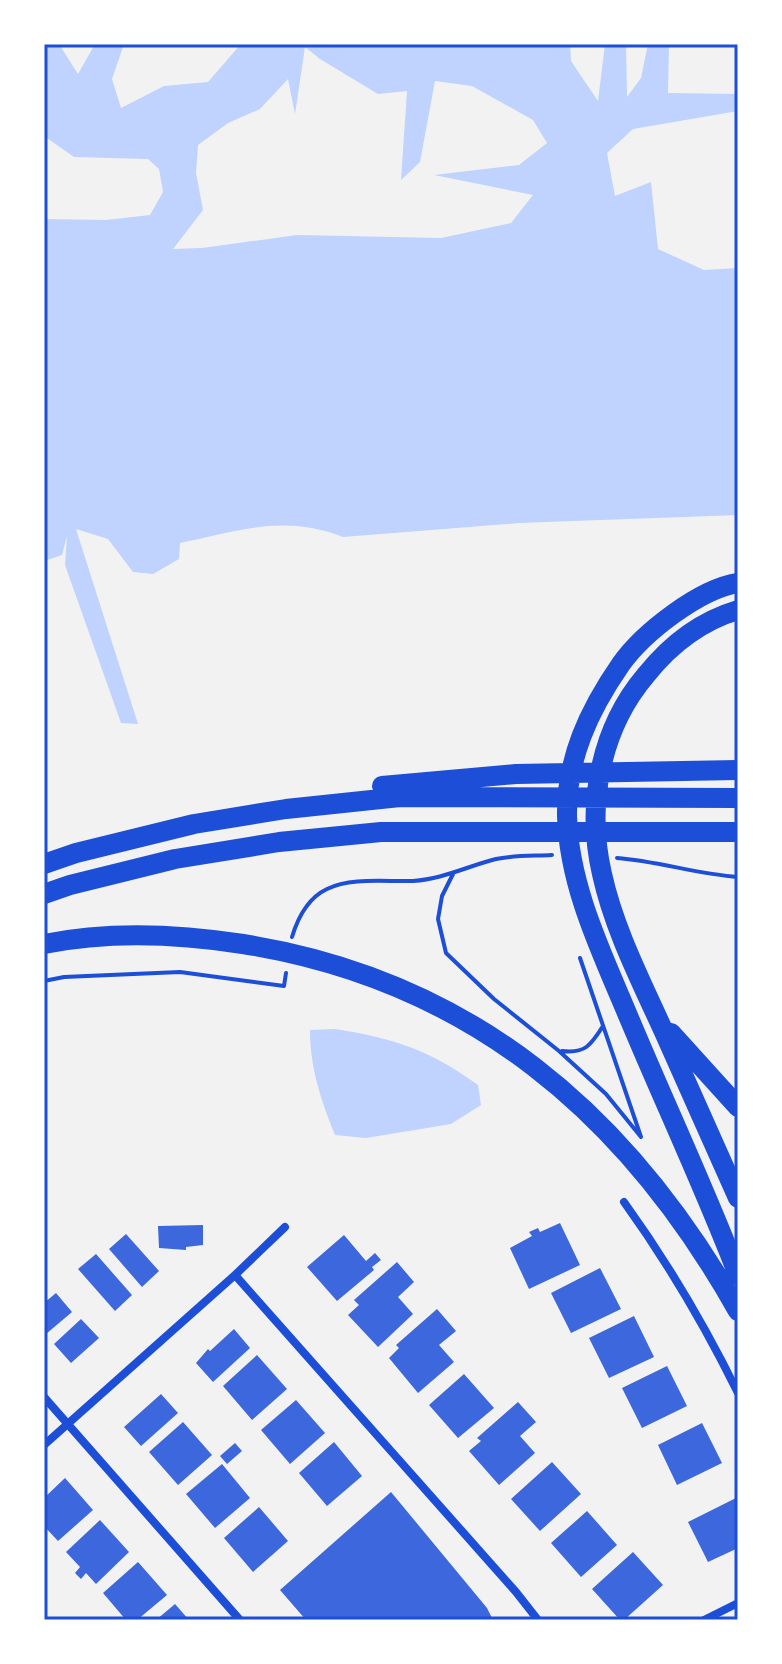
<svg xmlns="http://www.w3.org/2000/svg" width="782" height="1664" font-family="Jost,sans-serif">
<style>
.water{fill:#bfd3fe;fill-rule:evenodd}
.building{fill:#3d67dc}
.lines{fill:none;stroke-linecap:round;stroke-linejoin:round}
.path{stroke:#1d4ed8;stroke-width:4}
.minor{stroke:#1d4ed8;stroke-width:8}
.trunk{stroke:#1d4ed8;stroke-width:20}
.neatline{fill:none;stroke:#1d4ed8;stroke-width:3}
</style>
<rect width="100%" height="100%" fill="#f2f2f2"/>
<!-- water -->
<path class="water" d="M44,44h15l19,30 17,-30h29l-12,35 9,29 43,-22 44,-4 33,-38h329l1,17 27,40 7,-57h21l1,53 14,-19 7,-34h21l-1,49 70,1v17l-105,18 -26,24 8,43 36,-14 7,67 46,21 34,-2v247l-219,8 -176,14c-60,-23 -104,-6 -163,6l-1,16 -26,15 -20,-2 -25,-33 -32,-10 62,195 -17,-1 -56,-158 2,-29 -5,19 -18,6v-342l62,1 44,-5 13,-23 -4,-23 -11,-10 -74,-2 -30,-21zM305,47l15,12 58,35 29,-3 -6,89 19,-18 15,-81 37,5 61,34 14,23 -28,22 -85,10 99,20 -22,28 -70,15 -144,-3 -95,13 -29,1 30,-39 -7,-37 2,-28 30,-22 32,-14 28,-30 7,35z
M335,1029c58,9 95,21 143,56l3,20 -30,19 -85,14 -31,-3c-14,-35 -25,-67 -25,-105z"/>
<!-- building -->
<path class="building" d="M560,1223l20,42 -51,24 -19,-41 22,-12 -3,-4 9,-4 2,4z
M203,1225v20l-17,2v3l-27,-2 -1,-22z
M126,1234l33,37 -17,16 -33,-38z
M344,1235l22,26 9,-8 6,7 -9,7 2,3 -37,31 -30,-34z
M96,1254l36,41 -17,16 -37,-42z
M397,1262l17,20 -16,15 15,17 -35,33 -30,-32 11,-10 -5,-5z
M600,1268l21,41 -50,24 -20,-40z
M56,1293l16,19 -26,22 -2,-31z
M437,1309l19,22 -17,14 15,17 -36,31 -29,-35 10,-10 -3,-3z
M634,1316l20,41 -45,21 -20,-40z
M81,1319l18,19 -28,25 -17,-19z
M234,1329l16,19 -37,34 -17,-19 12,-14 2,2z
M257,1355l30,34 -35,31 -29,-34z
M667,1366l20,40 -45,22 -20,-40z
M464,1374l30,34 -36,30 -29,-33z
M161,1394l17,19 -37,33 -17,-19z
M296,1400l29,33 -35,31 -29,-34z
M518,1402l18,20 -16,14 15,17 -36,32 -30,-34 12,-10 -4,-3z
M183,1422l29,33 -34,30 -29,-33z
M702,1423l20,40 -45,22 -19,-40z
M334,1442l28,34 -35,30 -28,-33z
M235,1443l7,8 -15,13 -7,-8z
M552,1462l29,32 -41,37 -29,-32z
M222,1464l28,34 -35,30 -29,-34z
M65,1478l28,32 -35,31 -14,-15v-28z
M391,1492l96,116 6,12h-187l-26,-30z
M738,1497v51l-30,14 -20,-40z
M259,1507l29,34 -35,31 -29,-34z
M587,1511l30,34 -36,32 -30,-34z
M100,1520l29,32 -33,32 -10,-11 -5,6 -6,-6 5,-6 -14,-15z
M633,1552l30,33 -39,35h-4l-28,-31z
M138,1562l29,33 -30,25h-11l-23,-27z
M175,1604l14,16h-33z"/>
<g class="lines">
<!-- path -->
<path class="path" d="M617,858c40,3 80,16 121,19
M453,874l-11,22 -4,23 8,34 48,46 65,52 47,43 35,43 -61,-179
M292,937c6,-20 16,-39 35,-48 24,-12 60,-7 86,-8 30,-2 55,-15 83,-22 18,-4 38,-3 56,-4
M44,981l20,-4 116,-5 104,14 2,-13
M562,1051c23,3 29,-6 41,-25"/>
<!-- minor -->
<path class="minor" d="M624,1202c44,61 81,124 114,191
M235,1275l281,317 22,28
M44,1397l196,223
M44,1445l191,-170 50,-48
M704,1620l34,-17"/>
<!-- trunk -->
<path class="trunk" d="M738,583c-39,6 -95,50 -117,81 -32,46 -55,95 -54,152 2,71 35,137 62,202 36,86 76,171 109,257
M738,610c-37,11 -68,35 -92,65 -46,54 -60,130 -44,199 12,55 39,107 62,158 25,55 49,111 74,166
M382,786l134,-12 222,-4
M44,864l32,-11 118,-29 92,-15 114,-12 338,1
M44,894l26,-9 105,-26 104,-17 102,-10h357
M44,944c64,-13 135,-10 199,0 228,36 384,170 495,367
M671,1033l67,74"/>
</g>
<!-- border -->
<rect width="782" height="1664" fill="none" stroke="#ffffff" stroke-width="92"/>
<rect x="46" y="46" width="690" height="1572" class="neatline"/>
</svg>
